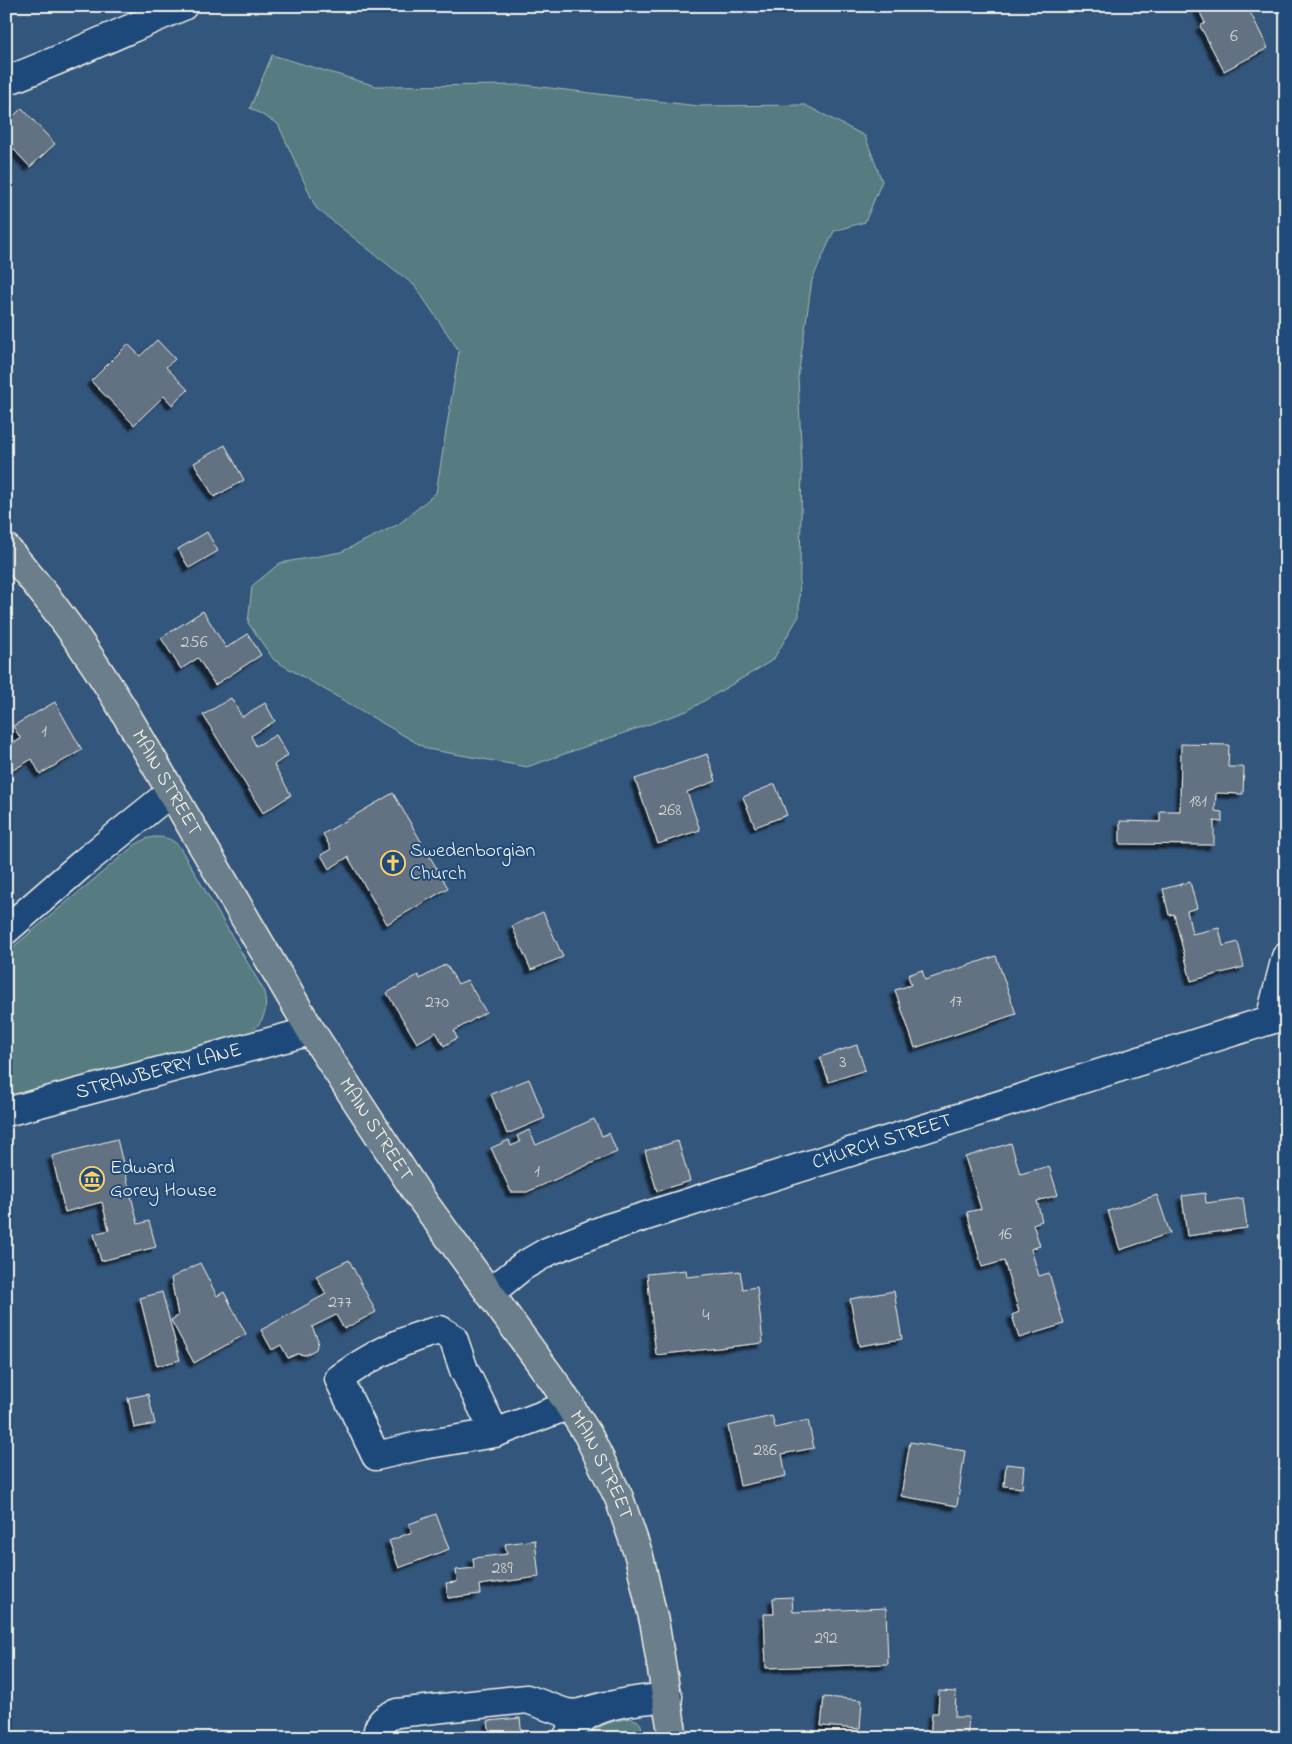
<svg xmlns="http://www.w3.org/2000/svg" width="1292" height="1744" font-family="'Indie Flower',sans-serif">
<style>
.green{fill:#577c82;stroke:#a6b6b5}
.building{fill:#627282;stroke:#f4f1e8;filter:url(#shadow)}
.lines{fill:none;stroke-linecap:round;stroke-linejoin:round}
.minor-casing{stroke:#f4f1e8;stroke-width:31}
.major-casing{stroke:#f4f1e8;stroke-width:31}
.minor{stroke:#1f4a7a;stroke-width:28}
.major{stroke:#6b7e8b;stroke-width:28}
.labels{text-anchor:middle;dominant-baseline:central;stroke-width:4;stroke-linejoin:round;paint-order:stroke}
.number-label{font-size:18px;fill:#d0d1ce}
.street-label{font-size:20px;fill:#f4f1e8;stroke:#1f4a7a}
.poi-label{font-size:20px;fill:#f4f1e8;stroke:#1f4a7a;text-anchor:start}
</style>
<defs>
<filter id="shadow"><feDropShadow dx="-4.5" dy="4.5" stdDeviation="1" flood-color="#0009"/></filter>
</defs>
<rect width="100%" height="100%" fill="#33567c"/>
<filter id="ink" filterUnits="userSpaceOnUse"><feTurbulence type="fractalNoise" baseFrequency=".02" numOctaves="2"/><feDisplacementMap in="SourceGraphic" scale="10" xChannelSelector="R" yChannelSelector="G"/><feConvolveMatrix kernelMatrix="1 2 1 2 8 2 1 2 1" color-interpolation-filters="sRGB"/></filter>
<g filter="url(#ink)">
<!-- green -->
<path class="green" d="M272,55l104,31 149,-1 173,21 107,-1 60,31 17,45 -17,41 -31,9 -22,49 -14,97 4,90 -3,149 -26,44 -86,51 -160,56 -100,-18 -153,-89 -26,-37 4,-37 28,-23 61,-11 58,-28 37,-31 23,-142 -44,-65 -99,-78 -38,-84 -28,-16z
M154,837c11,0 17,1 25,9l84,143c6,21 2,31 -14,45l-243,67v-148l129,-108 10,-6z
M630,1718l8,3 3,4 2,13h-58c13,-13 27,-17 45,-20z"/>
<!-- building -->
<path class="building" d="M1197,6h50l21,42 -44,23 -24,-45 5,-3z
M22,108l33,36 -25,23 -24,-26v-18z
M157,340l18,19 -9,8 22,23 -16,15 -8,-9 -30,29 -43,-44 37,-37 12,12z
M225,445l19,35 -30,17 -20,-34z
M207,532l11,19 -29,17 -11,-19z
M203,611l23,37 22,-14 13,21 -46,30 -17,-27 -17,11 -20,-31z
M231,698l11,19 23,-14 10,18 -24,15 5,10 20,-11 12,20 -14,10 17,30 -28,18 -60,-98z
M55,702l27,48 -42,24 -8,-15 -26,15v-34l3,5 12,-6 -8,-13z
M1181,744l48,1 -1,22h16l-1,27 -27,-1 -1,18 7,1v10l-8,-1v24l-94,-1v-23l40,1v-11h20z
M707,754l9,27 -29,11 13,38 -42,14 -23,-65z
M775,784l12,31 -32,12 -12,-30z
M393,793l55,95 -61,36 -39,-67 -19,12 -8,-14 10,-6 -8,-15z
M1190,882l7,26 -10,3 5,23 27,-6 4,18 15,-4 6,25 -53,14 -17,-67 -5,1 -6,-26z
M543,912l20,45 -32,13 -19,-44z
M996,956l20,58 -101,34 -20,-58 16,-5 -3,-10 14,-5 3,10z
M446,964l12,20 9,-4 19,32 -32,19 3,7 -13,8 -8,-14 -19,11 -30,-50 31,-18 2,4z
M857,1045l8,25 -36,12 -9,-25z
M529,1079l16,39 -38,16 -16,-40z
M594,1119l8,17 7,-3 8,19 -90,40h-16l-20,-44 18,-8 2,6 9,-4 -3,-6 12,-6 7,15z
M117,1139l21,85 11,-3 7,26 -55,14 -7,-27 15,-4 -7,-28 -37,10 -13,-56z
M678,1141l12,40 -33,10 -12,-40z
M1011,1143l9,31 29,-8 9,29 -21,6 5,20 -9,3 7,22 -9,3 8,27 10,-3 15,51 -45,14 -7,-23 7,-3 -15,-51 -22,6 -15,-55 14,-3 -16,-52z
M1205,1193l1,10 37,-5 4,30 -60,8 -5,-40z
M1157,1195l13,38 -50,17 -12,-39z
M349,1260l27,52 -32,17 -8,-14 -24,12 6,13 -2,9 -10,6 -9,-1 -9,4 -7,-13 -9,5 -11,-20 65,-36 -10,-18z
M200,1263l17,33 7,-4 22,42 -52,29 -23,-43 7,-4 -7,-38z
M686,1270l1,7 53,-6 3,18 14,-2 6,56 -107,12 -9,-81z
M894,1291l8,48 -43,7 -9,-47z
M162,1292l18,68 -23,6 -17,-68z
M148,1394l7,30 -21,4 -6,-30z
M772,1416l3,12 33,-8 6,28 -32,6 4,22 -46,10 -12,-60z
M910,1442l55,9 -8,55 -56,-10z
M1006,1464l18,2 -2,22 -18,-2z
M436,1514l13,35 -50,19 -10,-27 23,-9 -3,-8z
M535,1540l4,37 -60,8 1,9 -32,4 -2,-15 11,-1 -1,-12 18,-2 -1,-10 34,-4 -2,-10z
M792,1597l1,15 93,-4 2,56 -122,4 -2,-54h10l-1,-16z
M939,1691l17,1 -1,25h14l-2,21h-37l2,-25h6z
M824,1697l38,3 -2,29 -39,-3z
M520,1718l2,20h-59l27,-3 -2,-14z"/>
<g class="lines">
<defs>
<g id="minor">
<path d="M6,81c60,-23 118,-50 177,-75"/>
<path d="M6,930l76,-66 89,-72"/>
<path d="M1270,1020l16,-63"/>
<path id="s1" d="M6,1112l305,-81"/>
<path id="s2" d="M491,1292l32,-26 26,-15 59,-23 678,-213"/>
<path d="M495,1433l-31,-63 -11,-32 -13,-8c-37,9 -70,26 -101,49l37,77 47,-11 72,-12 75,-28"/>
<path d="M377,1738c0,-15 8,-21 20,-25l130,-14 39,14 10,1 30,-8"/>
<path d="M567,1738c16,-36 68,-37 101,-41"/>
</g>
<g id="major">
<path id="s3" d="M6,548c45,51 83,105 118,163l187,320 106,162 138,190 33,52 31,63 20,58 16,70 18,112"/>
</g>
</defs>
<!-- minor casing -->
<use href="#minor" class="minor-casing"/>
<!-- major casing -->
<use href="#major" class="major-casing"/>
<!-- minor -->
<use href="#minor" class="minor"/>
<!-- major -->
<use href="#major" class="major"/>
</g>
</g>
<!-- icons -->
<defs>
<symbol id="church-ring" viewBox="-11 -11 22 22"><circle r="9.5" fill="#1f4a7a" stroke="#ffd166" stroke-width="1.5"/><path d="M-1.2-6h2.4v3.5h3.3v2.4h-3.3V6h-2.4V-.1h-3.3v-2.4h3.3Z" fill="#ffd166"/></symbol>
<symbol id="museum-ring" viewBox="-11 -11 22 22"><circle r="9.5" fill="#1f4a7a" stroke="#ffd166" stroke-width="1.5"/><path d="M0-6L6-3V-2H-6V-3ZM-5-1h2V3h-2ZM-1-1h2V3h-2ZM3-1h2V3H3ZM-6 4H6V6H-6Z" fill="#ffd166"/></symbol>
</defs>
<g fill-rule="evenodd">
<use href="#church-ring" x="379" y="849" width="28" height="28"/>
<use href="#museum-ring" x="78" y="1165" width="28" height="28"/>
</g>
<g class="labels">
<!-- number labels -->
<g class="number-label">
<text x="1234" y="37">6</text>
<text x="194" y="643">256</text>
<text x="44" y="732">1</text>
<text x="1198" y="802">181</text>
<text x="670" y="811">268</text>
<text x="956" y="1002">17</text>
<text x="437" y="1003">270</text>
<text x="843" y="1063">3</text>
<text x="537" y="1172">1</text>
<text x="1005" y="1235">16</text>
<text x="340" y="1303">277</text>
<text x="706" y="1316">4</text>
<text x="765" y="1451">286</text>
<text x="502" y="1569">289</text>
<text x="826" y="1639">292</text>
</g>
<!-- street labels -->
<g class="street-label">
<text stroke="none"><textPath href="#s3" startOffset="285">MAIN STREET</textPath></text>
<text stroke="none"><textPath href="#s1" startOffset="158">STRAWBERRY LANE</textPath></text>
<text stroke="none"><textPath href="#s3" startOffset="690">MAIN STREET</textPath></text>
<text stroke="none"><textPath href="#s2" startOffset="422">CHURCH STREET</textPath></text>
<text stroke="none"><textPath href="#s3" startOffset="1095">MAIN STREET</textPath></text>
</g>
<!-- poi labels -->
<g class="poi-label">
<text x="410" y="851">Swedenborgian<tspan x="410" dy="23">Church</tspan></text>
<text x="110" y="1168">Edward<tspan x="110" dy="23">Gorey House</tspan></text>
</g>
</g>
<!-- margin -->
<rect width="1292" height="1744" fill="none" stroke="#1f4a7a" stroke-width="25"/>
<rect x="12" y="12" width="1267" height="1719" fill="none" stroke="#f4f1e8" stroke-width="2" filter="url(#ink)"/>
</svg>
